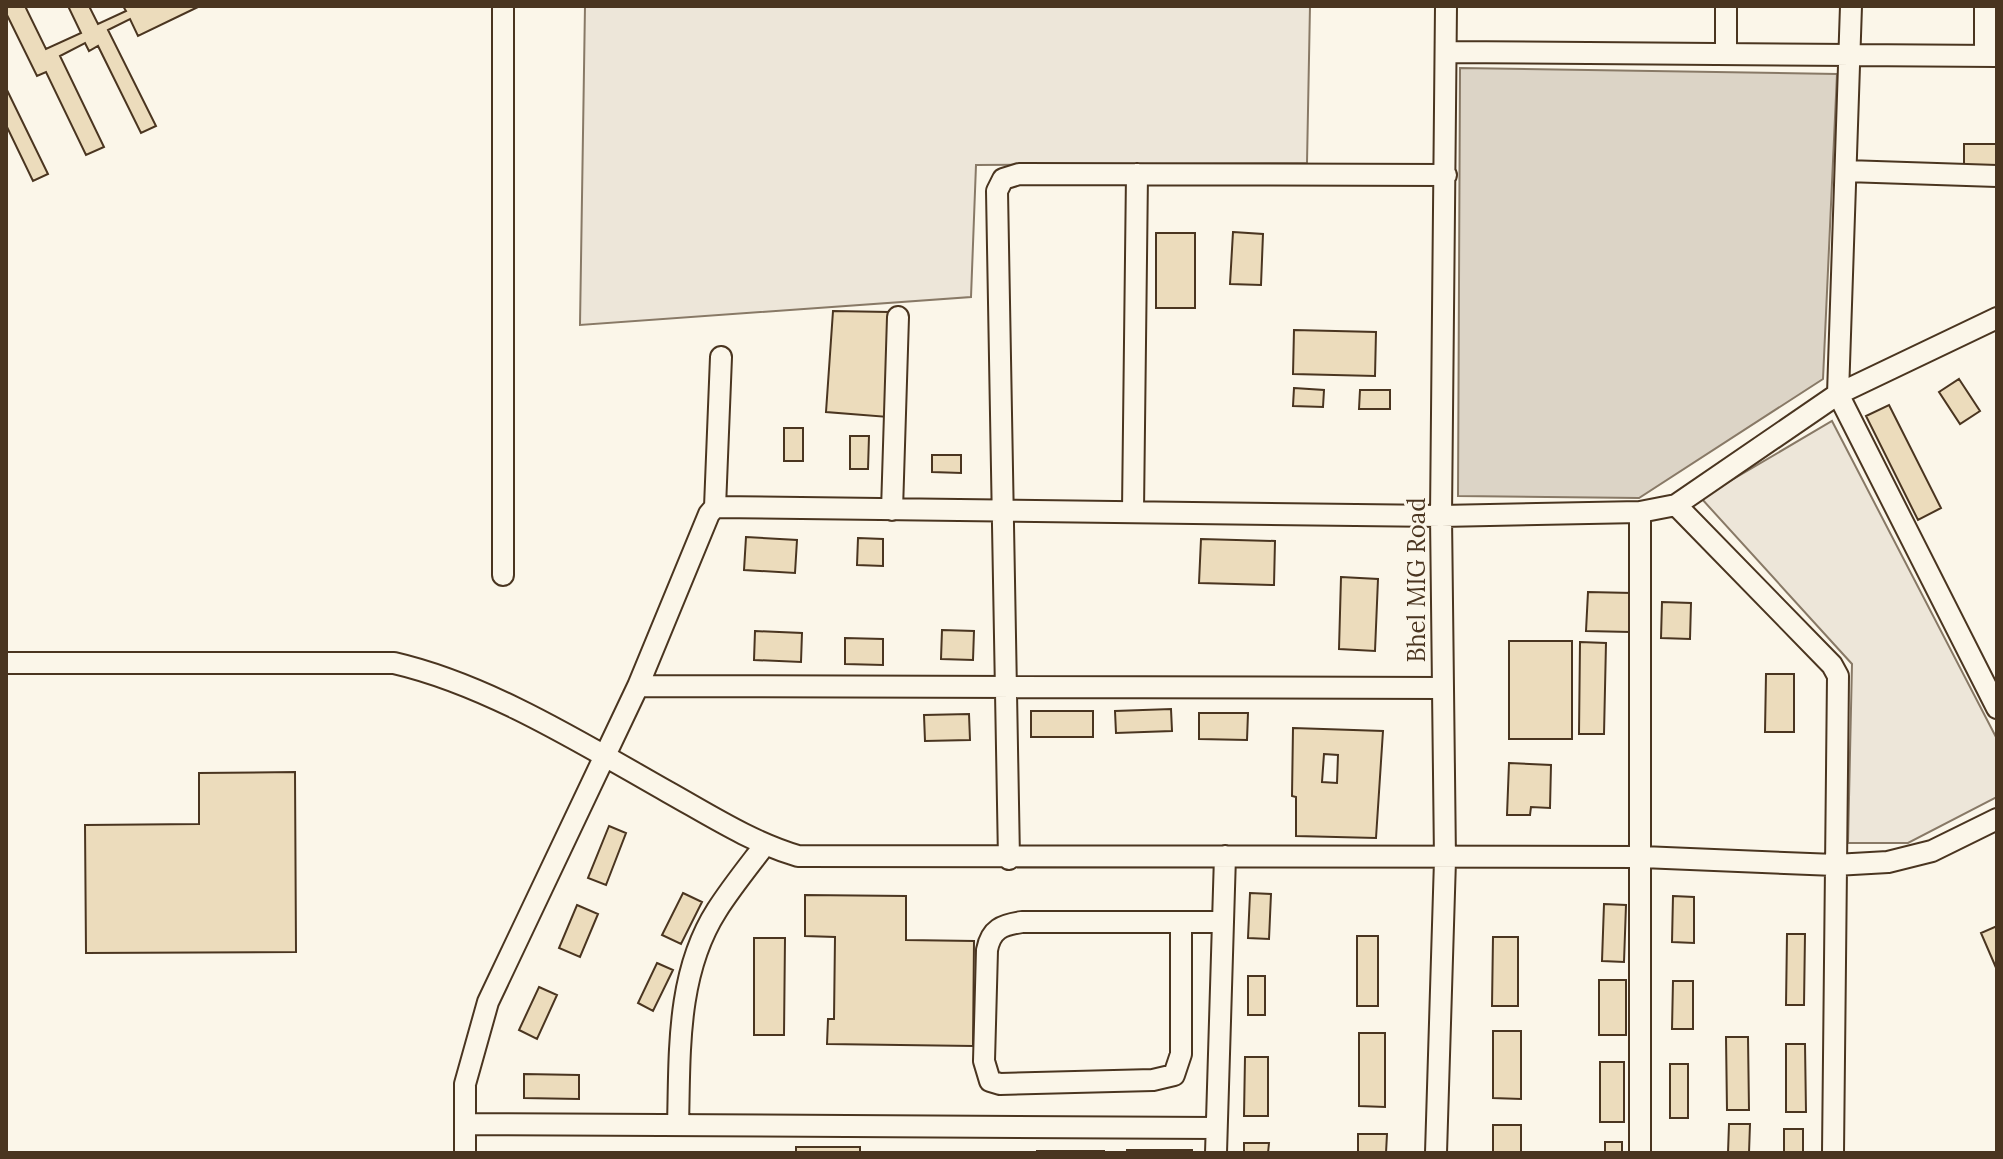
<svg xmlns="http://www.w3.org/2000/svg" width="2003" height="1159" font-family="Lora,serif">
<style>
.green{fill:#ede6d9;stroke:#887966;stroke-width:2}
.water{fill:#dcd4c6;stroke:#887966;stroke-width:2}
.building{fill:#ecdcbc;stroke:#4a3520;stroke-width:2;fill-rule:evenodd}
.lines{fill:none;stroke-linecap:round;stroke-linejoin:round}
.minor-casing{stroke:#4a3520;stroke-width:24}
.minor{stroke:#fbf6e9;stroke-width:20}
.labels{text-anchor:middle;dominant-baseline:central;stroke-width:6;stroke-linejoin:round;paint-order:stroke}
.street-label{font-size:24px;fill:#4a3520;stroke:#fbf6e9}
</style>
<rect width="100%" height="100%" fill="#fbf6e9"/>
<!-- green -->
<path class="green" d="M585,6h725l-3,157 -331,2 -5,132 -391,28z
M1832,421l165,318v58l-89,46h-60l4,-179 -151,-166z"/>
<!-- water -->
<path class="water" d="M1460,68l377,6 -14,305 -184,119 -181,-2z"/>
<!-- building -->
<path class="building" d="M6,6h19l21,43 35,-16 -13,-27h21l9,18 28,-13 -3,-5h77l-62,30 -8,-17 -22,11 48,96 -15,7 -43,-87 -9,5 -4,-8 -25,13 44,91 -18,8 -40,-83 -9,4 -31,-63z
M6,88l42,86 -15,7 -27,-56z
M1964,144h33v24h-33z
M1233,232l30,2 -2,51 -31,-1z
M1156,233h39v75h-39z
M833,311l56,1 -1,105 -62,-5z
M1294,330l82,2 -1,44 -82,-2z
M1959,379l21,32 -20,13 -21,-32z
M1294,388l30,2 -1,17 -30,-1z
M1360,390h30v19h-31z
M1889,405l52,103 -23,12 -52,-104z
M784,428h19v33h-19z
M850,436h19l-1,33h-18z
M932,455h29v18l-29,-1z
M746,537l51,3 -2,33 -51,-3z
M858,538l25,1v27l-26,-1z
M1201,539l74,2 -1,44 -75,-2z
M1341,577l37,2 -3,72 -36,-2z
M1588,592l44,1 -2,39 -44,-1z
M1662,602l29,1 -1,36 -29,-1z
M942,630l32,1 -1,29 -32,-1z
M755,631l47,2 -1,29 -47,-2z
M845,638l38,1v26l-38,-1z
M1509,641h63v98h-63z
M1580,642l26,1 -2,91h-25z
M1766,674h28v58h-29z
M1171,709l1,22 -56,2 -1,-22z
M1031,711h62v26h-62z
M1199,713h49l-1,27 -48,-1z
M969,714l1,26 -45,1 -1,-26z
M1293,728l90,3 -7,107 -80,-2v-39l-4,-1zM1324,754l14,1 -1,28 -15,-1z
M1509,763l42,2 -1,43 -19,-1 -1,8h-23z
M295,772l1,180 -210,1 -1,-128 114,-1v-51z
M609,826l17,7 -20,52 -18,-7z
M683,893l19,9 -21,42 -19,-9z
M1250,893l21,1 -2,45 -21,-1z
M805,895l101,1v44l68,1 -1,105 -146,-2 1,-25h6l1,-82 -30,-1z
M1673,896l21,1v46l-22,-1z
M1604,904l22,1 -2,57 -22,-1z
M577,905l21,9 -18,43 -21,-9z
M1997,926v44l-16,-37z
M1787,934h18l-1,71h-18z
M1357,936h21v70h-21z
M1493,937h25v69h-26z
M754,938h31l-1,97h-30z
M657,963l16,7 -20,41 -15,-8z
M1248,976h17v39h-17z
M1599,980h27v55h-27z
M1673,981h20v48h-21z
M539,987l18,8 -20,44 -18,-9z
M1493,1031h28v68l-28,-1z
M1359,1033h26v74l-26,-1z
M1726,1037h22l1,73h-22z
M1786,1044h19l1,68h-20z
M1245,1057h23v59h-24z
M1600,1062h24v60h-24z
M1670,1064h18v54h-18z
M524,1074l55,1v24l-55,-1z
M1729,1124h21l-1,29h-21z
M1493,1125h28v28h-28z
M1784,1129h19v24h-19z
M1358,1134h29l-1,19h-28z
M1605,1142h17v11h-17z
M1244,1143h25l-1,10h-24z
M796,1147h64v6h-64z
M1127,1150h65v3h-65z
M1037,1151h67v2h-67z"/>
<g class="lines">
<defs>
<path id="minor" d="M1851,6l-13,388 159,314
M1985,6v50
M1446,52l551,4
M1726,54v-48
M1846,171l151,5
M1676,505l156,160 6,11 -5,477
M715,507l6,-150
M892,510l6,-193
M1133,511l4,-337
M503,575v-569
M6,663h388c95,22 189,81 274,129 43,24 83,50 130,64l844,1 193,8 53,-3 44,-11 65,-32
M638,686l804,2
M1009,859l-12,-668 6,-12 16,-5 427,1
M1181,922v132l-7,21 -21,5 -153,4 -10,-3 -6,-20 3,-111c4,-21 15,-25 35,-28h201
M465,1124l751,4
M678,1125c2,-72 -2,-151 39,-215 14,-22 31,-43 47,-64
M465,1153v-69l23,-82 150,-316 71,-172 6,-7 726,9 199,-4 36,-7 162,-111 159,-76
M1216,1153l9,-297
M1436,1153l9,-293 -4,-344 5,-510
M1640,1153v-641"/>
</defs>
<!-- minor casing -->
<use href="#minor" class="minor-casing"/>
<!-- minor -->
<use href="#minor" class="minor"/>
</g>
<g class="labels">
<!-- street labels -->
<g class="street-label">
<text transform="translate(1416 580) rotate(-90)">Bhel MIG Road</text>
</g>
</g>
<!-- border -->
<rect width="2003" height="1159" fill="none" stroke="#4a3520" stroke-width="16"/>
</svg>
